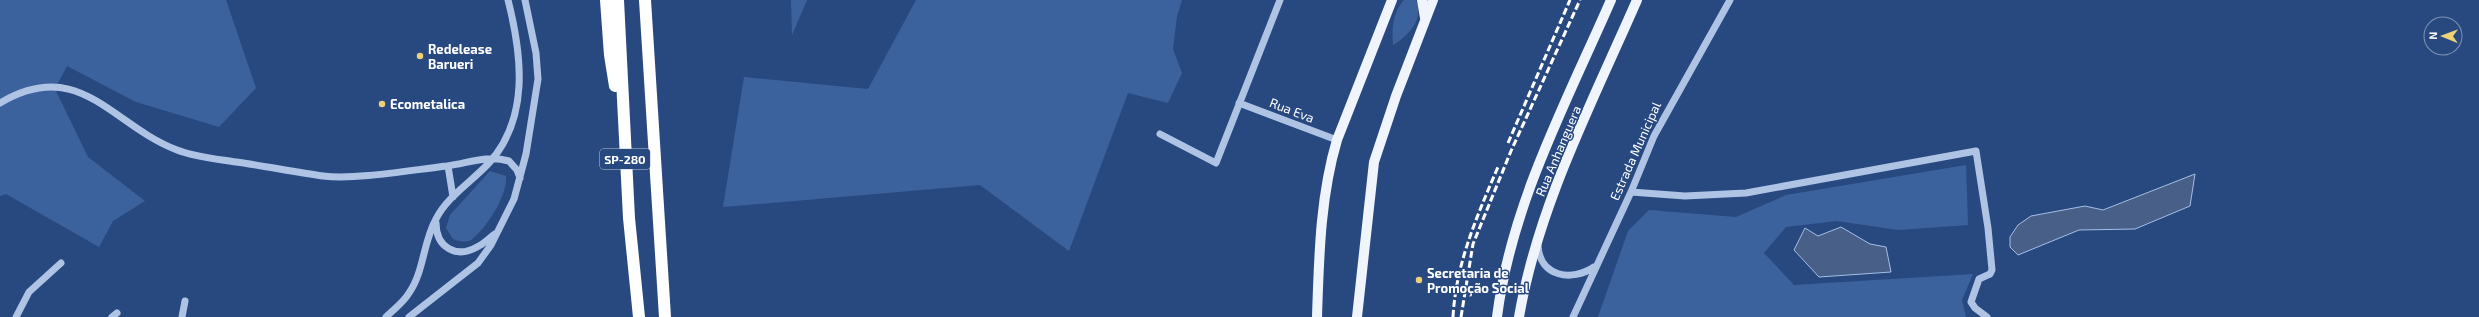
<svg xmlns="http://www.w3.org/2000/svg" width="2479" height="317" font-family="'Exo 2',sans-serif">
<style>
.green{fill:#3c629d}
.water{fill:#486088;stroke:#a4bee6}
.lines{fill:none;stroke-linecap:round;stroke-linejoin:round}
.minor{stroke:#afc4e5;stroke-width:7}
.major{stroke:#eff4fd;stroke-width:10}
.highway{stroke:#fff;stroke-width:12}
.rail{stroke:#fff;stroke-width:3;stroke-dasharray:7 3;stroke-linecap:butt}
.poi-dot{fill:#edd275;stroke:#284980;stroke-width:1.5}
.labels{text-anchor:middle;dominant-baseline:central;stroke-width:3;stroke-linejoin:round;paint-order:stroke}
.shield{fill:#284980;stroke:#bec8d9;stroke-width:1}
.shield-label{font-size:12px;font-weight:bold;fill:#fff}
.poi-label{font-size:13px;font-weight:bold;fill:#fff;stroke:#284980;text-anchor:start}
.street-label{font-size:13px;fill:#fff;stroke:#284980}
</style>
<rect width="100%" height="100%" fill="#284980"/>
<!-- green -->
<path class="green" d="M0,0h226l30,88 -37,39 -83,-25 -69,-36 -12,23 33,68 57,44 -32,20 -14,26 -93,-53 -6,2z
M791,0h16l-15,35z
M916,0h266l-5,16 -4,33 9,24 -14,30 -40,-10 -59,158 -89,-66 -257,22 21,-130 124,12z
M1404,0h12c8,20 -7,35 -23,45 -1,-17 -1,-31 11,-45z
M1966,165l2,60 -70,5 -61,-9 -51,6 -22,26 30,32 179,-11 -11,26 4,17h-368l30,-86 21,-21 87,7 50,-22z
M490,171l16,5c2,19 -20,53 -35,64 -6,3 -12,1 -18,-1l-7,-11 4,-13z"/>
<!-- water -->
<path class="water" d="M2195,174l-5,32 -55,23 -56,1 -61,25 -8,-8v-10l8,-12 13,-9 54,-10 18,4z
M1841,227l29,17 16,3 5,25 -72,5 -25,-27 11,-22 13,8z"/>
<g class="lines">
<!-- minor -->
<path class="minor" d="M0,103c80,-47 111,22 177,47 18,7 40,9 59,12 29,4 58,10 87,14 34,4 88,-6 124,-10 22,-3 39,-11 62,-5l8,9 3,8
M1239,103l98,37
M1160,134l56,29 64,-163
M448,166l5,31
M1631,192l54,4 61,-3 230,-42 12,77 4,42 -2,4 -11,5 -8,23 4,6 12,9
M436,223c0,24 20,36 41,24 7,-3 12,-9 18,-13
M1538,246c2,31 34,36 56,21
M16,317l13,-25 32,-29
M112,317l5,-4
M182,317l3,-16
M386,317c8,-8 17,-14 23,-24 15,-21 14,-51 27,-74 11,-22 35,-37 52,-55 42,-45 34,-109 20,-164
M409,317l69,-54 13,-18 23,-46 12,-45 12,-75 -2,-26 -11,-53
M1573,317l58,-125 23,-56 76,-136"/>
<!-- major -->
<path class="major" d="M1422,0l3,18
M1317,317c2,-59 3,-120 20,-177l55,-140
M1357,317l17,-155 22,-66 37,-96
M1497,317c14,-112 69,-214 114,-317
M1519,317c19,-111 73,-214 118,-317"/>
<!-- highway -->
<path class="highway" d="M606,0l4,55 5,31
M618,0l11,218 10,99
M645,0l20,317"/>
<!-- rail -->
<path class="rail" d="M1508,143l62,-143
M1453,317c3,-54 24,-101 45,-150
M1461,317l12,-73 38,-93 69,-151"/>
</g>
<!-- markers -->
<g class="poi-dot">
<circle cx="420" cy="56" r="4"/>
<circle cx="382" cy="104" r="4"/>
<circle cx="1419" cy="280" r="4"/>
</g>
<g class="labels">
<!-- shield labels -->
<rect class="shield" x="600" y="149" width="50" height="20" rx="3"/>
<g class="shield-label">
<text x="625" y="159">SP-280</text>
</g>
<!-- poi labels -->
<g class="poi-label">
<text x="428" y="49">Redelease<tspan x="428" dy="15">Barueri</tspan></text>
<text x="390" y="104">Ecometalica</text>
<text x="1427" y="273">Secretaria de<tspan x="1427" dy="15">Promoção Social</tspan></text>
</g>
<!-- street labels -->
<g class="street-label">
<text transform="translate(1292 110) rotate(21)">Rua Eva</text>
<text transform="translate(1558 151) rotate(-67)">Rua Anhanguera</text>
<text transform="translate(1635 151) rotate(-66)">Estrada Municipal</text>
</g>
</g>
<!-- north arrow -->
<g transform="translate(2443 36) rotate(271)"><circle r="19" fill="#284980" stroke="#7e92b3"/>
<path d="M0-3L7 15L0 10L-7 15Z" fill="#edd275"/>
<text y="-6" font-size="11" font-weight="bold" text-anchor="middle" fill="#ffffff">N</text>
</g>
</svg>
